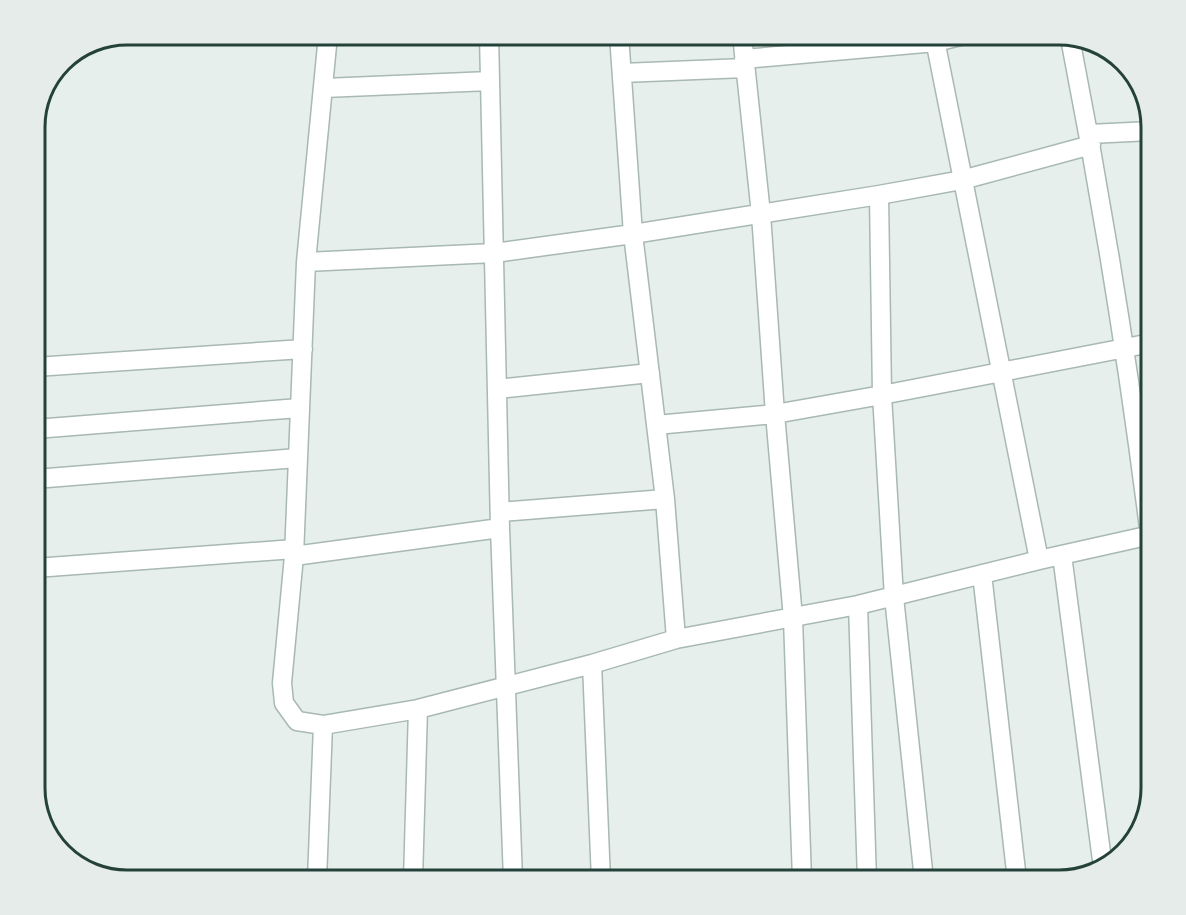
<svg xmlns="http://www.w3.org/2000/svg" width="1186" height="915" font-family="Arial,sans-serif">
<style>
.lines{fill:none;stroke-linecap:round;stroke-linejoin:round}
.minor-casing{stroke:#a8b8b2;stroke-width:21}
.minor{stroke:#fff;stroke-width:18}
.rim{fill:none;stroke:#24423a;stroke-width:3}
</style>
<rect width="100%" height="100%" fill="#e6efeb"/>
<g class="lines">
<defs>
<path id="minor" d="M328,35l-22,227 -12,294 -12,127 2,20 13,18 26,4 95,-16 174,-45 84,-25 182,-34 181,-45 112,-25
M489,35l11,493 13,352
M619,35l14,199 32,265 11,140
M742,35l19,179 14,200 18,204 9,262
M934,35l105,525
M1070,38c33,168 60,336 81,506
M744,59l192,-17 28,-7
M622,73l123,-5
M324,88l166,-7
M1089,134l62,-3
M879,195l3,200 12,202 30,283
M306,262l188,-9 139,-19 246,-39 83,-15 129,-35
M35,367l268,-18
M497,389l153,-16
M656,425l119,-11 107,-19 269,-52
M35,429l264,-21
M35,479l262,-21
M500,512l165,-13
M1062,555l41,313
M294,556l206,-28
M35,568l259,-19
M982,574l35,306
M858,605l9,275
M592,664l9,216
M317,880l6,-155
M413,880l5,-171"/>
</defs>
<!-- minor casing -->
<use href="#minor" class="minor-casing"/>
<!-- minor -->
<use href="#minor" class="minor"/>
</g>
<!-- crop -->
<path d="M0 0H1186V915H0ZM127 45H1059A82 82 0 0 1 1141 127V788A82 82 0 0 1 1059 870H127A82 82 0 0 1 45 788V127A82 82 0 0 1 127 45Z" fill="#e6ecea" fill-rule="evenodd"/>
<path class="rim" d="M127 45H1059A82 82 0 0 1 1141 127V788A82 82 0 0 1 1059 870H127A82 82 0 0 1 45 788V127A82 82 0 0 1 127 45Z"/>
</svg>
